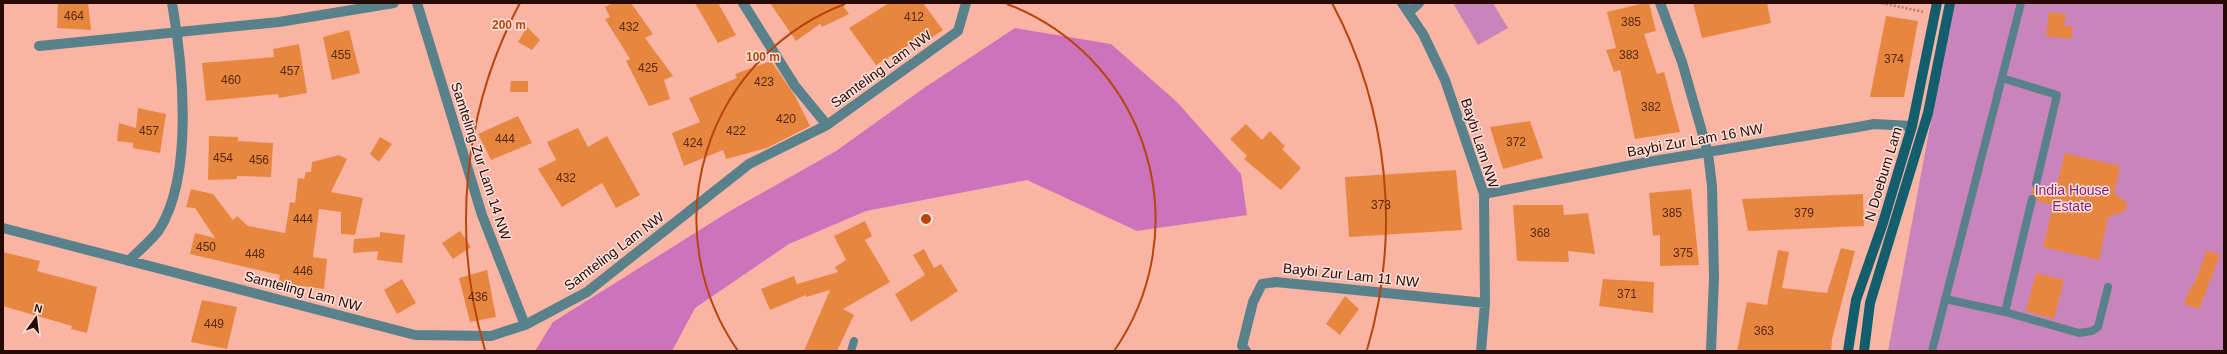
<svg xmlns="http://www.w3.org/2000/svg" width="2227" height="354" font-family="Arial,sans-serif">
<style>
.green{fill:#c984bb}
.forest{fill:#cd73bc}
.building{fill:#e7873f}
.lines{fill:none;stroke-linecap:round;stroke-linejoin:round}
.path{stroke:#b57c6f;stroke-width:2.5;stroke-dasharray:2 2;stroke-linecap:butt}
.lane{stroke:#58818b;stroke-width:8}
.street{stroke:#58818b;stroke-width:10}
.secondary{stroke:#125e6d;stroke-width:10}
.ring{fill:none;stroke:#b8450a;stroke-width:2}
.labels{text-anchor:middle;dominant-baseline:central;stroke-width:3;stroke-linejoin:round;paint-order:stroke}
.number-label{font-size:12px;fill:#572813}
.street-label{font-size:14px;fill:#270904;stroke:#fde1da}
.park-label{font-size:14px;fill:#891d7b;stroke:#fde1da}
.centre{fill:#b8450a;stroke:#fde1da;stroke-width:2}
.ring-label{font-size:12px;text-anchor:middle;font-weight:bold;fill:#b8450a;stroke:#fde1da;stroke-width:3;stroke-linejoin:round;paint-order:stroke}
</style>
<rect width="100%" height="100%" fill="#fab4a3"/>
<!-- green -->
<path class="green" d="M1453,3h40l15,25 -30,17z
M1953,3h271v348h-336z"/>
<!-- forest -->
<path class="forest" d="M1015,28l96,16 66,58 64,72 6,41 -110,16 -110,-51 -161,31 -77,33 -94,64 -23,43h-137l18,-29 177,-111 106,-60 88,-63z"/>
<!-- building -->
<path class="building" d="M58,3h30l3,27 -34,-2z
M613,3h18l22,31 -8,4 28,38 -9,4 6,19 -21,7 -23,-45 4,-2 -25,-40 5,-2 -5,-10z
M695,3h23l18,32 -18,8z
M770,3h71l8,11 -27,13 -2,-3 -24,17z
M889,3h34l20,27 -28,18 -3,-5 -36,22 -27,-37z
M1644,3h5l7,28 -12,3 13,40 7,-2 16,60 -45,7 -15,-69 -6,2 -8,-22 10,-2 -9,-36z
M1693,3h74l4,20 -69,15z
M2049,12l17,2 -2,12h8v13l-26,-3z
M1886,16l32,5 -14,76h-34z
M527,27l13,13 -8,10 -14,-8z
M349,30l11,43 -28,7 -9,-43z
M299,44l8,49 -28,5 -1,-4 -72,7 -4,-38 72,-6 -1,-8z
M771,61l24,35 15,30 -43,22 -41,11 -3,-9 -39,16 -12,-33 28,-11 -11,-24 48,-20 -2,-4z
M511,81h17v11h-18z
M138,108l28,6 -6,39 -27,-5v-5l-16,-2 2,-18 17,5z
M518,116l14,27 -41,17 -13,-26z
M1530,121l13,37 -40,11 -13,-42z
M1246,124l16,16 8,-9 15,15 -3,3 19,19 -20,22 -37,-31 3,-3 -17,-17z
M578,128l10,19 19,-11 33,59 -24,13 -14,-25 -40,24 -24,-38 18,-9 -9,-18z
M209,136l29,1v4l35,2 -2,34 -34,-1v3l-29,1z
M380,137l12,7 -13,18 -9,-8z
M2065,153l55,13 -6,27 13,10 -2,8 -17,6 -9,43 -56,-13 10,-42 -16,-4 -1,-6 -5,-1 2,-6 5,1 3,-4 15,4z
M339,155l8,4 -16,33 32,6 -8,37 -14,-1v-22l-22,-3 -6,48 14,2 -3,30 -45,-6 1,-8 -90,-21 5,-21 20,5 -20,-30 -9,-1 5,-18 22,5 20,26 4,-4 11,10 37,7 5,-31 5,1 3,-25 6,1 2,-7h5l1,-10z
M1456,170l6,60 -113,7 -4,-60z
M1691,189l8,76 -39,1v-31l-7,1 -4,-43z
M1863,194l1,32 -116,5 -6,-32z
M1513,205h50l1,10 24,-2 7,41 -27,-3 1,11 -52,-1z
M865,221l7,15 -7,4 25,42 -47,27 11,6 -17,36h-33l26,-61 -24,7v-2l-36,15 -9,-21 33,-13 3,8 41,-12 -3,-5 11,-7 -12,-24z
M460,231l11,16 -18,12 -11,-16z
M380,232l25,3 -3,28 -25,-3 1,-9 -25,2 1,-14 26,-2z
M1841,248l14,3 -23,88 -1,12h-94l10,-49 20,3 11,-55 11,2 -7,36 45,5z
M924,249l10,19 7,-4 17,27 -47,31 -16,-28 30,-19 -12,-20z
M2207,250l13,5 -21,54 -15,-5 8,-20 2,1z
M3,252l37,9 -3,10 60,16 -10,46 -16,-4 1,-3 -69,-20z
M487,270l9,47 -26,5 -11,-44z
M2036,273l28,7 -10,39 -28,-8z
M402,279l14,24 -19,11 -13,-24z
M1603,279l51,3 -1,31 -54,-7z
M1345,296l14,13 -19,26 -14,-11z
M202,300l35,7 -10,42 -36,-7z"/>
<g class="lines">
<!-- path -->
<path class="path" d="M1882,3l42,9"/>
<!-- lane -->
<path class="lane" d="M2002,78l55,17 -21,89
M1945,299l60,13 27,-113
M2005,312l74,21 13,-2 6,-4 10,-40
M851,351l3,-10
M1932,351l89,-348"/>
<!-- street -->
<path class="street" d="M417,3l65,212 43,110
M743,3l52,83 32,39
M1402,3l21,31 22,46 39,114 1,109 -4,48
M1660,3l22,59 26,91 4,33 2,92 -3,73
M1409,12l10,-9
M39,46l240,-24 115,-19
M1484,194l164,-32 210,-35 16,-3 38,2
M3,228l412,107 76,1 34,-11 62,-33 162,-128 78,-39 131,-94 8,-28
M129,261c9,-10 22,-20 30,-31 35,-55 24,-165 13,-227
M1246,351l-4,-5 11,-44 9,-18 14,-2 209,21"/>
<!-- secondary -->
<path class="secondary" d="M1848,351l8,-51 26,-74 30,-100 25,-123
M1864,351l6,-48 58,-190 22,-110"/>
</g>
<!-- distance rings -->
<g class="ring">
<path d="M738 351A230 230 0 0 1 845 4M1007 4A230 230 0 0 1 1114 351"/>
<path d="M485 350A460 460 0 0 1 520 3M1332 3A460 460 0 0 1 1367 350"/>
</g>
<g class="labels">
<!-- number labels -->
<g class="number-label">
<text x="74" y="16">464</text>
<text x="914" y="17">412</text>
<text x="1631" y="22">385</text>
<text x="629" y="27">432</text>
<text x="341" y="55">455</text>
<text x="1629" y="55">383</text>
<text x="1894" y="59">374</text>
<text x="648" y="68">425</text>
<text x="290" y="71">457</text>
<text x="231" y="80">460</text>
<text x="764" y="82">423</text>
<text x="1651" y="107">382</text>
<text x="786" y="119">420</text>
<text x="149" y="131">457</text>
<text x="736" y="131">422</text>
<text x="505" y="139">444</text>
<text x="1516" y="142">372</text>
<text x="693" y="143">424</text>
<text x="223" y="158">454</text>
<text x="259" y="160">456</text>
<text x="566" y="178">432</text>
<text x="1381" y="205">373</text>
<text x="1672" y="213">385</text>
<text x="1804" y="213">379</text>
<text x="303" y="219">444</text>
<text x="1540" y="233">368</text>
<text x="206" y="247">450</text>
<text x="1683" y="253">375</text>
<text x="255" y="254">448</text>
<text x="303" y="271">446</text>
<text x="1627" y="294">371</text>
<text x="478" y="297">436</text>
<text x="214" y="324">449</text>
<text x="1764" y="331">363</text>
</g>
<!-- street labels -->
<g class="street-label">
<text transform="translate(881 69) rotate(-36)">Samteling Lam NW</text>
<text transform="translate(1695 140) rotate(-10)">Baybi Zur Lam 16 NW</text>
<text transform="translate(1480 143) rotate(72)">Baybi Lam NW</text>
<text transform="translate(481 161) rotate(72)">Samteling Zur Lam 14 NW</text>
<text transform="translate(1883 174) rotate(-73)">N Doebum Lam</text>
<text transform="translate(614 251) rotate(-37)">Samteling Lam NW</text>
<text transform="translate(1351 275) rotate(6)">Baybi Zur Lam 11 NW</text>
<text transform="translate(303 291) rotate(15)">Samteling Lam NW</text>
</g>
<!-- park labels -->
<g class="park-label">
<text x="2072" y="190">India House<tspan x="2072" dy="16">Estate</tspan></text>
</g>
</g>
<circle cx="926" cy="219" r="6" class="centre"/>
<g class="ring-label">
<text x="509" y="29">200 m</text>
<text x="763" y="61">100 m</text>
</g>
<!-- border -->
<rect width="2227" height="354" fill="none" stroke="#270904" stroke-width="8"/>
<!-- north arrow -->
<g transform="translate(36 318) rotate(14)" stroke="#fde1da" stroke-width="3" paint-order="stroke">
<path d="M0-3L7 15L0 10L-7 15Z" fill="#270904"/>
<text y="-6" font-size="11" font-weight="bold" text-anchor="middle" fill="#270904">N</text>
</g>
</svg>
